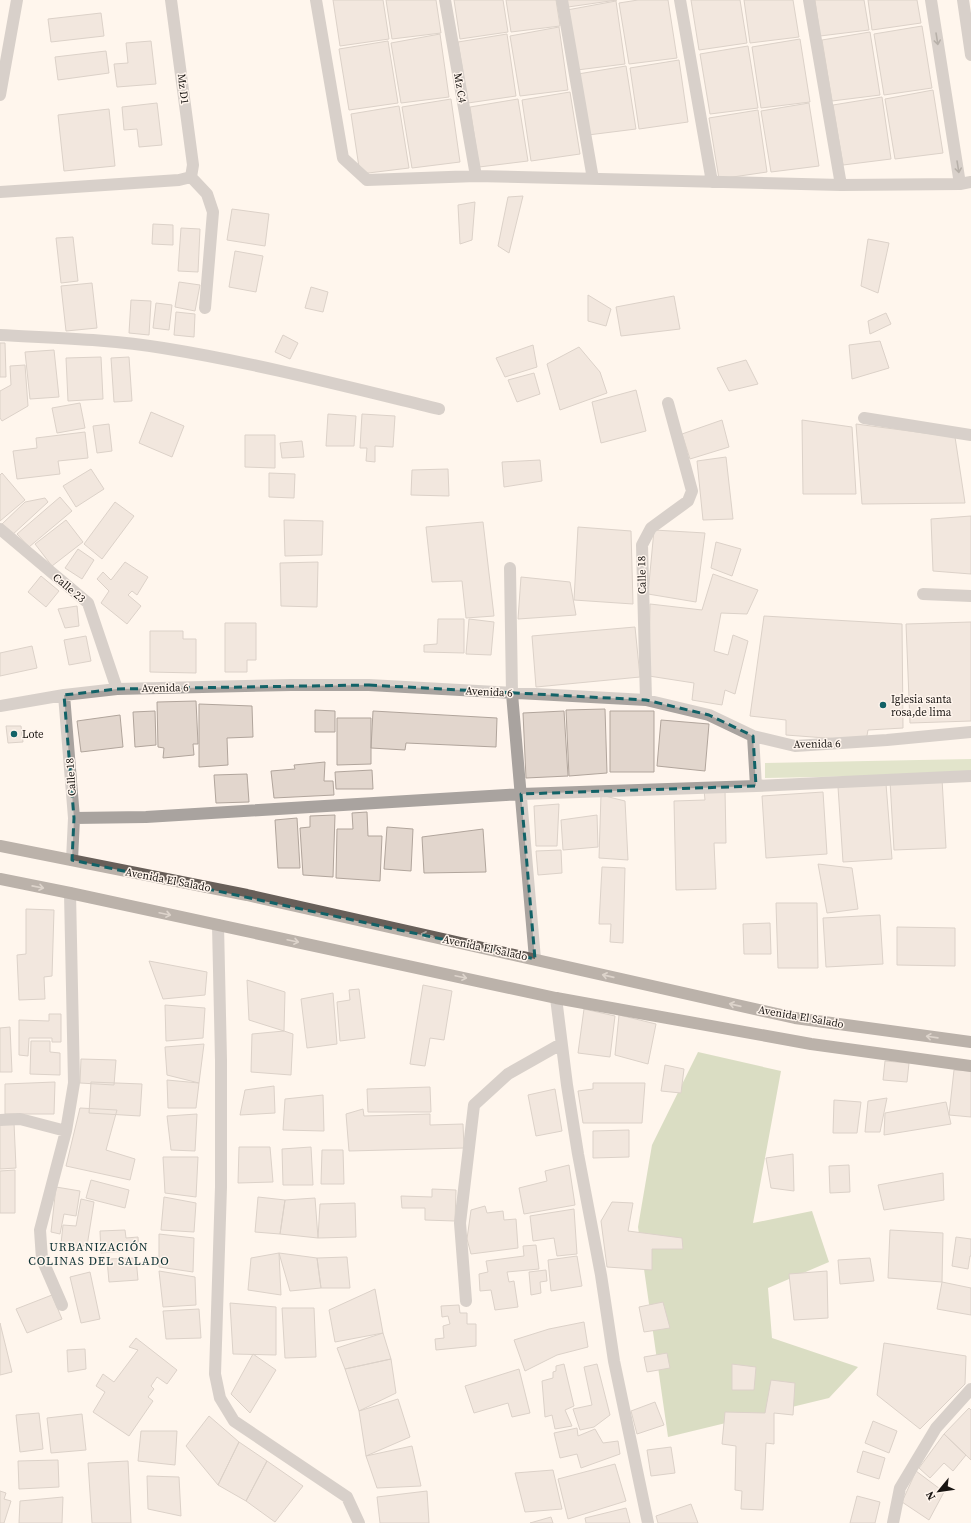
<svg xmlns="http://www.w3.org/2000/svg" width="971" height="1523" font-family="'Source Serif 4',serif">
<style>
.green{fill:#becfa2}
.forest{fill:#aebf91}
.building{fill:#e2d6cd;stroke:#b1a59c}
.lines{fill:none;stroke-linecap:round;stroke-linejoin:round}
.street{stroke:#a9a39f;stroke-width:12}
.primary{stroke:#685f59;stroke-width:12}
.oneway{stroke:#615c58}
.oneway2{stroke:#b4aaa3}
.marked{fill:none;stroke:#126267;stroke-width:3;stroke-dasharray:8 5;stroke-linejoin:round}
.poi-dot{fill:#126267;stroke:#fff5ed;stroke-width:1.5}
.labels{text-anchor:middle;dominant-baseline:central;stroke-width:3;stroke-linejoin:round;paint-order:stroke}
.street-label{font-size:11px;fill:#191512;stroke:#fff5ed}
.poi-label{font-size:11px;fill:#191512;stroke:#fff5ed;text-anchor:start}
.neighbourhood-label{font-size:12px;letter-spacing:1px;fill:#0b2f31;stroke:#fff5ed}
</style>
<rect width="100%" height="100%" fill="#fff5ed"/>
<!-- green -->
<path class="green" d="M971,759v15l-206,4v-15z"/>
<!-- forest -->
<path class="forest" d="M698,1052l83,19 -28,152 59,-12 17,51 -61,26 4,50 86,29 -29,31 -161,39 -30,-210 14,-82z"/>
<!-- building -->
<path class="building" d="M333,0h50l6,39 -49,7z
M386,0h50l5,33 -49,6z
M454,0h49l5,32 -48,7z
M506,0h50l4,26 -49,6z
M567,0h50l-49,7z
M638,0h30l9,58 -48,6 -10,-61z
M691,0h49l7,43 -48,7z
M744,0h49l6,37 -49,6z
M815,0h49l5,30 -49,6z
M868,0h49l4,23 -49,7z
M616,1l9,63 -48,6 -10,-60z
M101,13l3,23 -53,6 -3,-23z
M922,26l10,62 -48,7 -10,-61z
M559,27l9,63 -48,6 -10,-60z
M870,32l10,63 -48,6 -10,-61z
M440,34l9,63 -48,6 -10,-60z
M507,34l9,62 -48,7 -10,-61z
M800,39l10,63 -49,6 -9,-61z
M151,41l5,43 -39,3 -3,-23 14,-1 -2,-20z
M388,41l10,62 -49,7 -10,-61z
M748,46l10,62 -48,6 -10,-60z
M106,51l3,22 -51,7 -3,-23z
M679,60l9,62 -49,7 -9,-61z
M626,66l10,63 -48,6 -10,-61z
M933,90l10,63 -48,6 -10,-60z
M570,92l10,62 -49,7 -9,-61z
M882,97l9,62 -48,6 -10,-60z
M451,99l9,63 -48,6 -10,-61z
M518,99l10,62 -49,6 -9,-60z
M157,103l5,42 -23,2 -2,-18 -13,1 -2,-23z
M809,103l10,63 -48,6 -10,-61z
M399,106l10,62 -49,6 -9,-60z
M109,109l6,57 -51,5 -6,-56z
M758,110l9,62 -48,7 -10,-61z
M523,196l-14,57 -11,-7 10,-49z
M475,202l-3,38 -12,4 -2,-39z
M232,209l37,5 -4,32 -38,-6z
M153,224l20,1v20l-21,-1z
M181,228l19,1 -2,43 -20,-1z
M73,237l5,44 -17,2 -5,-45z
M868,239l21,4 -11,50 -17,-7z
M235,251l28,5 -7,36 -27,-5z
M179,282l21,3 -5,26 -20,-4z
M92,283l5,45 -31,3 -5,-45z
M311,287l17,5 -5,20 -18,-4z
M588,295l23,14 -5,17 -18,-5z
M674,296l6,33 -59,7 -5,-29z
M131,300l20,1 -2,34 -20,-2z
M156,303l16,2 -3,25 -16,-2z
M176,312l19,2 -1,23 -20,-2z
M886,313l5,11 -21,10 -2,-13z
M283,335l15,8 -8,16 -15,-7z
M880,341l9,27 -37,11 -3,-34z
M0,343h5l1,34h-6z
M533,345l4,22 -32,10 -9,-19z
M579,347l21,25 7,21 -47,17 -13,-46z
M54,350l5,47 -29,2 -5,-47z
M101,357l2,42 -35,2 -2,-43z
M129,357l3,44 -18,1 -3,-44z
M746,360l12,24 -29,7 -12,-23z
M25,365l3,41 -26,15 -2,-3v-27l11,-6 -1,-19z
M534,373l6,21 -23,8 -9,-22z
M636,390l10,41 -45,12 -9,-41z
M80,403l5,25 -28,5 -5,-25z
M151,412l33,14 -12,31 -33,-14z
M328,414l28,2 -2,30h-28z
M362,414l33,2 -2,31 -18,-1v16l-9,-1 1,-13h-7z
M722,420l7,27 -39,12 -8,-25z
M802,420l50,7 4,67h-53z
M109,424l3,27 -15,2 -4,-27z
M856,424l99,13 10,66 -103,1z
M85,432l3,26 -30,3 2,13 -43,5 -4,-28 24,-3 -1,-10z
M245,435h30v33l-30,-1z
M302,441l2,16 -22,1 -2,-15z
M726,457l7,62 -30,1 -6,-59z
M540,460l2,21 -38,6 -2,-25z
M91,469l13,20 -28,18 -13,-21z
M448,469l1,27 -38,-1 1,-25z
M2,473l23,27 -25,21v-46z
M269,473l26,1 -1,24 -25,-1z
M60,497l12,14 -43,36 -12,-13z
M45,498l3,4 -37,34 -10,-11 24,-23z
M115,502l19,14 -32,43 -18,-15z
M971,516v58l-38,-3 -2,-52z
M66,520l17,22 -31,24 -17,-22z
M284,520l39,1 -1,34 -37,1z
M483,522l11,94 -28,2 -4,-37 -30,1 -6,-55z
M578,527l53,4 2,73 -59,-4z
M654,530l51,3 -9,69 -48,-8z
M716,542l25,7 -9,27 -21,-8z
M78,549l16,11 -12,19 -17,-11z
M125,562l23,15 -11,18 -5,-4 -4,4 13,11 -14,18 -26,-21 8,-12 -12,-12 6,-7 8,8z
M318,562l-1,45 -36,-1 -1,-43z
M713,574l45,16 -11,24 -26,-1 -7,38 14,4 5,-20 15,6 -13,53 -10,-4 -3,15 -30,-5 2,-17 -45,-7 1,-72 52,6z
M41,576l18,15 -13,16 -18,-15z
M521,577l49,5 6,33 -58,4z
M77,606l2,20 -14,2 -7,-19z
M764,616l138,8 1,104 -35,2 -2,11 -80,-6v-15l-36,-4z
M438,619h26v34l-40,-1v-7l13,-1z
M469,619l25,3 -3,33 -25,-1z
M971,622v99l-61,2 -4,-99z
M225,623h31v37h-9v12h-22z
M635,627l5,50 -104,10 -4,-51z
M150,631h33v8h13v34l-46,-1z
M86,636l5,25 -22,4 -5,-25z
M32,646l5,22 -37,8v-23z
M196,701l2,43h-5l1,11 -31,3 1,-10 -6,-1 -1,-45z
M199,704l53,2 1,31 -26,1 1,27 -29,2z
M605,709l2,64 -38,3 -3,-66z
M315,710l20,1v21h-20z
M155,711l1,34 -21,2 -2,-35z
M373,711l124,7 -1,29 -90,-4 -1,7 -34,-2z
M564,711l4,65 -42,2 -3,-65z
M610,711h44v61h-44z
M120,715l3,32 -42,5 -4,-31z
M337,718h34v46l-34,1z
M661,720l48,4 -4,47 -48,-5z
M6,726h15l2,16 -15,1z
M325,762l-1,19h9l1,14 -60,3 -3,-27 24,-2 -1,-4z
M372,770l1,19h-37l-1,-17z
M247,774l2,28 -33,1 -2,-28z
M942,779l4,69 -52,2 -4,-69z
M886,784l6,75 -49,3 -5,-75z
M704,790h21l1,53h-12l2,46 -40,1 -2,-89 31,-1z
M823,792l4,62 -61,4 -4,-62z
M601,795l24,6 3,59 -29,-2z
M559,804l-2,42h-21l-2,-40z
M367,812l1,24h14l-2,45 -44,-3 1,-49h16l-1,-16z
M335,815l-2,62 -30,-2 -3,-47 10,-1v-11z
M597,815l1,32 -35,3 -2,-30z
M297,818l3,50h-22l-3,-48z
M387,827l26,2 -2,42 -27,-2z
M483,829l3,43 -62,1 -2,-36z
M561,850l1,23 -24,2 -2,-24z
M818,864l34,4 6,41 -31,4z
M602,867l23,1 -2,75 -13,-1 1,-18h-12z
M776,903h41l1,65h-40z
M26,909l28,1 -2,66 -8,1 1,22 -26,1 -2,-45 9,-1z
M880,915l3,49 -57,3 -3,-49z
M770,923l1,31h-27l-1,-30z
M897,927l58,1v38l-58,-1z
M149,961l58,11 -2,23 -42,4z
M247,980l38,12 -1,39 -35,-11z
M423,985l29,6 -8,49 -14,-2 -5,28 -15,-2z
M359,989l6,49 -25,3 -3,-39 13,-2 -1,-10z
M333,993l4,51 -30,4 -6,-49z
M165,1005l40,3 -2,30 -37,3z
M584,1009l31,7 -5,41 -32,-4z
M49,1014h12v28h-9v-4h-23l-1,18 -9,-1v-35l30,1z
M619,1015l37,9 -8,40 -33,-9z
M10,1027l2,45h-12v-44z
M284,1031l9,3 -2,41 -40,-3 1,-38z
M31,1041h19v11l10,1v22l-30,-1z
M204,1044l-5,39 -32,-8 -2,-28z
M81,1059l35,1 -2,25 -34,-2z
M885,1061l24,2 -2,19 -24,-2z
M665,1065l19,4 -3,24 -20,-2z
M954,1070l17,1v46l-22,-2z
M167,1080l32,3 -3,25h-28z
M55,1082l-1,32h-49v-30z
M91,1082l51,2 -2,32 -51,-3z
M593,1083h52l-3,40h-59l-5,-32 15,-2z
M274,1086l1,27 -35,2 5,-25z
M430,1087l1,25h-63l-1,-23z
M555,1089l7,42 -26,5 -8,-41z
M323,1095l1,36 -41,-1 2,-31z
M887,1098l-7,34h-15l3,-31z
M834,1100l27,2 -4,31h-24z
M946,1102l5,22 -67,11 1,-22z
M80,1108l37,2 -11,40 29,9 -5,21 -64,-14z
M363,1109l1,7 66,-2v11l33,-1 1,24 -115,3 -3,-37z
M197,1114l-2,37 -24,-1 -4,-34z
M14,1123l2,45 -16,1v-44z
M629,1130v27l-36,1v-27z
M239,1147h31l3,35 -35,1z
M311,1147l2,38h-30l-1,-36z
M322,1150h21l1,34h-23z
M793,1154l1,37 -23,-3 -5,-30z
M163,1157h35l-2,40 -31,-4z
M569,1165l6,40 -51,9 -5,-26 28,-7 -2,-10z
M849,1165l1,27 -20,1 -1,-27z
M15,1170v43h-15v-42z
M943,1173l1,27 -60,10 -6,-25z
M91,1180l38,10 -4,18 -39,-10z
M56,1187l24,4 -4,25 -12,-2 -4,20 -9,-2z
M432,1189l24,1 -1,31 -30,-1v-12h-23l-1,-12 31,1z
M164,1197l32,6 -2,29 -33,-2z
M258,1197l27,3 -5,34 -25,-2z
M315,1198l3,40 -38,-4 5,-34z
M81,1199l13,3 -7,44 -26,-2 2,-19 13,1z
M612,1202l21,1 -5,28 54,7 1,11h-31v21l-45,-3 -6,-46z
M355,1203l1,34 -38,1 2,-34z
M485,1206l2,7 16,-2 1,9 12,-1 2,29 -47,6 -4,-15 4,-29z
M574,1209l3,45 -20,2 -3,-18 -21,3 -3,-25z
M125,1230l1,8 12,-1 1,13 -38,3 -1,-22z
M890,1230l53,3 -1,49 -54,-4z
M159,1234l35,4 -1,34 -34,-5z
M956,1237l15,2v17h-1l-2,13 -16,-3z
M536,1245l3,24 -32,3 2,10 5,-1 4,26 -23,3 -4,-20 -11,1 -1,-17 9,-2 -2,-11 38,-5 -1,-10z
M279,1253l38,5 4,30 -31,3z
M279,1253l2,42 -33,-5 3,-32z
M577,1256l5,30 -31,5 -3,-31z
M347,1257l3,31h-29l-4,-30z
M136,1258l2,22 -29,2 -2,-23z
M870,1258l4,23 -34,3 -2,-24z
M546,1270l1,11 -7,1 1,11 -10,2 -2,-23z
M159,1271l36,6 1,28 -33,2z
M827,1271l1,47 -34,2 -5,-46z
M90,1272l10,47 -19,4 -11,-46z
M942,1282l29,6v27l-34,-6z
M375,1289l8,44 -48,9 -6,-32z
M52,1295l10,24 -35,14 -11,-24z
M663,1302l7,26 -26,4 -5,-25z
M230,1303l46,4v48l-43,-1z
M459,1305l1,8h7v11h9v22l-40,4 -1,-11 9,-1 -1,-12 7,-2 -2,-8 -6,1 -1,-11z
M282,1308h32l2,49 -31,1z
M199,1309l2,29 -35,1 -3,-28z
M584,1322l4,25 -31,8 -32,16 -11,-31 35,-11z
M0,1323l12,49 -12,3z
M383,1333l8,26 -46,10 -8,-21z
M136,1338l41,32 -10,14 -10,-7 -6,9 3,3 -6,8 5,4 -24,35 -36,-24 12,-20 -9,-6 7,-12 11,8 24,-32 -9,-3z
M884,1343l82,13 -1,28 -45,45 -43,-34z
M85,1349l1,20 -18,3 -1,-22z
M667,1353l3,15 -23,4 -3,-15z
M253,1354l23,16 -26,43 -19,-19z
M391,1359l5,34 -37,18 -14,-42z
M564,1364l10,42 -9,4 7,16 -17,3 -3,-14 -7,2 -3,-36 11,-3v-6l3,-1v-5z
M597,1364l13,51 -16,12 -14,3 -7,-21 19,-4 -8,-38z
M732,1364l24,3 -2,23h-22z
M519,1369l11,44 -18,4 -4,-14 -34,10 -9,-27z
M771,1380l24,3 -2,32 -19,-2v31l-8,-1 -3,67 -22,-1 1,-18 -7,-1 1,-44 -14,-2 3,-32 40,1z
M398,1399l12,38 -44,19 -7,-45z
M655,1402l9,23 -27,9 -6,-23z
M969,1408l2,2v50l-27,-26z
M39,1413l4,36 -23,3 -4,-37z
M82,1414l4,36 -35,3 -4,-35z
M209,1416l30,26 -21,43 -32,-39z
M873,1421l24,10 -8,22 -24,-10z
M577,1428l1,8 17,-7 8,14 15,-2 2,13 -39,14 -4,-14 -17,4 -6,-25z
M141,1431h36l-2,34 -37,-4z
M944,1434l22,21 -13,16 -9,-8 -14,15 -11,-10z
M239,1442l28,19 -21,40 -28,-16z
M412,1446l9,40 -44,2 -11,-32z
M671,1447l4,26 -24,3 -4,-26z
M863,1451l22,7 -6,21 -22,-7z
M58,1460l1,27 -40,2 -1,-28z
M128,1461l3,62h-39l-4,-60z
M267,1461l36,25 -28,36 -29,-21z
M615,1464l11,37 -58,18 -10,-40z
M553,1470l9,39 -37,3 -10,-39z
M916,1471l28,21 -15,28 -27,-18z
M147,1476l32,1 2,39 -33,-7z
M0,1491l6,2 -2,6 7,2 -7,22h-4z
M427,1491l2,32h-49l-3,-26z
M857,1496l23,6 -5,21h-25z
M63,1497l-1,26h-43l1,-22z
M691,1504l7,19h-40l-2,-7z
M626,1508l4,15h-44l-1,-5z
M551,1517l2,6h-23z"/>
<g class="lines">
<!-- street -->
<path class="street" d="M171,0l22,165 -2,12
M316,0l27,158 24,22 109,-4 365,9 119,-1 11,-2
M445,0l31,176
M562,0l31,179
M680,0l32,182
M809,0l32,185
M931,0l29,184
M963,0l8,55
M0,95l17,-95
M191,177l16,17 6,18 -8,96
M0,192l179,-12 12,-3
M0,335c54,3 110,4 163,13 93,15 185,39 276,61
M864,418l107,17
M0,529l88,74 29,86
M510,568l2,126 23,265
M923,594l48,2
M64,695l10,123 -2,42
M646,700l-4,-155 9,-17 37,-27 4,-10 -24,-88
M0,706l64,-11 53,-6 174,-4h78l277,15 63,15 44,21 42,10 92,-6 84,-8
M753,736l3,50
M74,818l72,-1 375,-23 235,-8 215,-10
M218,925l3,135v127l-6,187 5,24 14,23 113,76 12,26
M556,998l11,87 11,69 23,121 13,86 34,162
M0,1120l20,-1 46,12
M466,1301l-6,-78 14,-118 34,-31 53,-30
M62,1305l-20,-46 -2,-29 26,-99 8,-48 -4,-190
M893,1523l7,-35 36,-60 35,-39"/>
<!-- primary -->
<path class="primary" d="M0,846l247,49 548,123 176,24
M0,879l70,14 486,105 255,46 160,22"/>
</g>
<!-- one-way arrows -->
<defs><path id="oneway-shaft" d="M-6 0H5M1.5-3L5.5 0L1.5 3" fill="none" stroke-width="1.6" stroke-linecap="round" stroke-linejoin="round"/></defs>
<g class="oneway">
<use href="#oneway-shaft" transform="translate(937 39) rotate(81)"/>
<use href="#oneway-shaft" transform="translate(958 167) rotate(81)"/>
</g>
<g class="oneway2">
<use href="#oneway-shaft" transform="translate(38 887) rotate(11)"/>
<use href="#oneway-shaft" transform="translate(165 914) rotate(12)"/>
<use href="#oneway-shaft" transform="translate(427 935) rotate(-168)"/>
<use href="#oneway-shaft" transform="translate(293 941) rotate(12)"/>
<use href="#oneway-shaft" transform="translate(608 976) rotate(-167)"/>
<use href="#oneway-shaft" transform="translate(461 977) rotate(12)"/>
<use href="#oneway-shaft" transform="translate(735 1005) rotate(-167)"/>
<use href="#oneway-shaft" transform="translate(932 1037) rotate(-172)"/>
</g>
<!-- marked area -->
<path d="M0 0H971V1523H0ZM369,685l277,15 63,15 44,21 3,50 -235,8 14,165 -463,-99 2,-42 -10,-123 53,-6z" fill="#fff5ed" fill-opacity=".55" fill-rule="evenodd"/>
<path class="marked" d="M369,685l277,15 63,15 44,21 3,50 -235,8 14,165 -463,-99 2,-42 -10,-123 53,-6z"/>
<!-- markers -->
<g class="poi-dot">
<circle cx="883" cy="705" r="4"/>
<circle cx="14" cy="734" r="4"/>
</g>
<g class="labels">
<!-- street labels -->
<g class="street-label">
<text transform="translate(460 88) rotate(80)">Mz C4</text>
<text transform="translate(183 89) rotate(83)">Mz D1</text>
<text transform="translate(642 575) rotate(-91)">Calle 18</text>
<text transform="translate(69 588) rotate(40)">Calle 23</text>
<text transform="translate(165 688) rotate(-1)">Avenida 6</text>
<text transform="translate(489 692) rotate(3)">Avenida 6</text>
<text transform="translate(817 744) rotate(-1)">Avenida 6</text>
<text transform="translate(71 777) rotate(-94)">Calle 18</text>
<text transform="translate(168 880) rotate(11)">Avenida El Salado</text>
<text transform="translate(485 948) rotate(12)">Avenida El Salado</text>
<text transform="translate(801 1017) rotate(10)">Avenida El Salado</text>
</g>
<!-- poi labels -->
<g class="poi-label">
<text x="891" y="699">Iglesia santa<tspan x="891" dy="13">rosa,de lima</tspan></text>
<text x="22" y="734">Lote</text>
</g>
<!-- neighbourhood labels -->
<g class="neighbourhood-label">
<text x="99" y="1247">URBANIZACIÓN<tspan x="99" dy="14">COLINAS DEL SALADO</tspan></text>
</g>
</g>
<!-- north arrow -->
<g transform="translate(939 1491) rotate(241)" stroke="#fff5ed" stroke-width="3" paint-order="stroke">
<path d="M0-3L7 15L0 10L-7 15Z" fill="#191512"/>
<text y="-6" font-size="11" font-weight="bold" text-anchor="middle" fill="#191512">N</text>
</g>
</svg>
